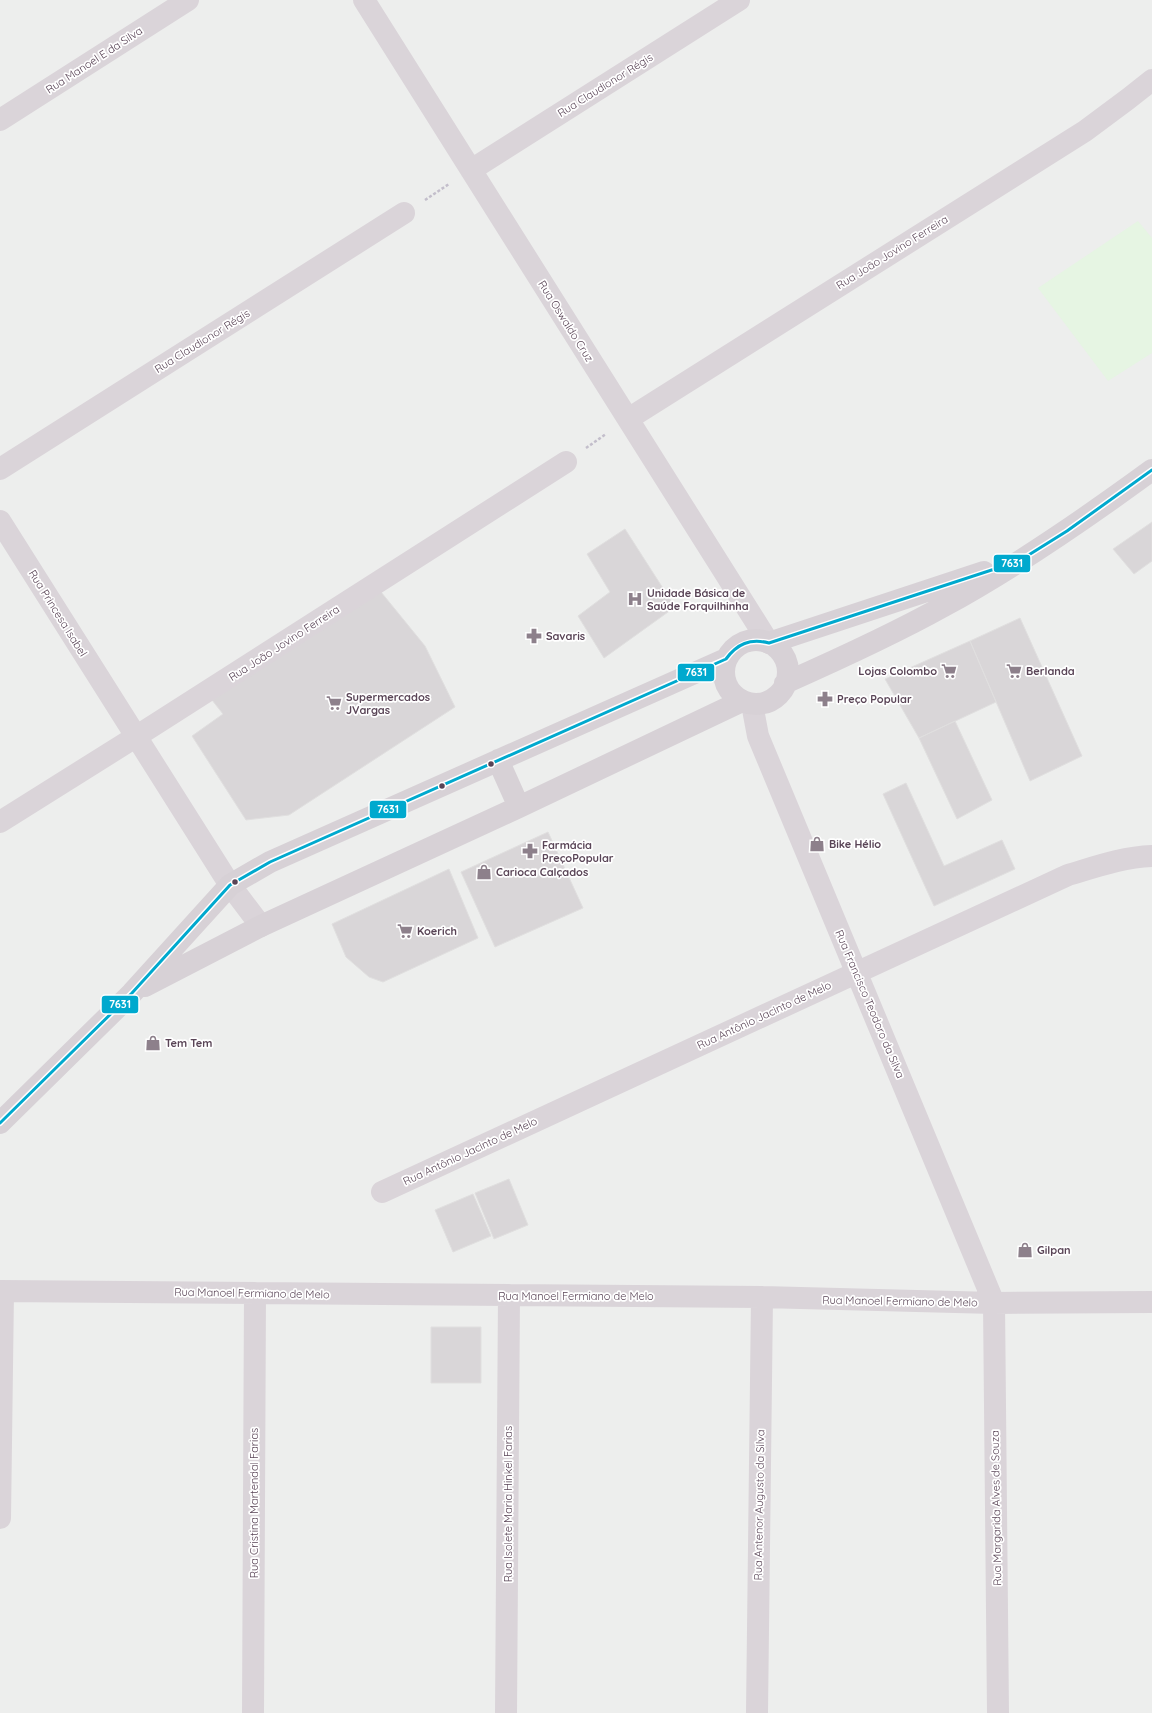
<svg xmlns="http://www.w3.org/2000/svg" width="1152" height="1713" font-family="Quicksand,sans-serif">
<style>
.medical{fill:#e6f5e3}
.building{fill:#d9d6d8;stroke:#e0dfdf}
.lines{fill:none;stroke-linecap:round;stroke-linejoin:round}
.path{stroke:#c3becb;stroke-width:2.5;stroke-dasharray:3 2;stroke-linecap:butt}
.minor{stroke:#dad4d9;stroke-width:22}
.secondary{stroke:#d7d1d6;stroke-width:22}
.bus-1-casing{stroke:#fff;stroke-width:6}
.bus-1{stroke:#00a9ce;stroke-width:3}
.bus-dot{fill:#594456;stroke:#fff;stroke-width:1.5}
.labels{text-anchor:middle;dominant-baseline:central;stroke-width:3.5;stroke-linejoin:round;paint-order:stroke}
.street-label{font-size:11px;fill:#594456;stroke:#fff}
.poi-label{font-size:11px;font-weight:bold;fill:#594456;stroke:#fff;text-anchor:start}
.line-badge{stroke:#fff;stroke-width:1.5}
.badge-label{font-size:11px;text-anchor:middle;font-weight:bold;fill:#fff}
</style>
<rect width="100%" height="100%" fill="#edeeed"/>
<!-- medical -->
<path class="medical" d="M1138,221l14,17v115l-44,28 -70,-93z"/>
<!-- building -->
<path class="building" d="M1152,522v39l-18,13 -21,-25z
M625,529l50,78 -71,51 -26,-42 32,-24 -23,-38z
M381,592l44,54 30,61 -166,108 -43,5 -54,-84 31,-22 -11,-14z
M1020,618l62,138 -52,25 -60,-140z
M970,641l26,61 -77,36 -34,-59z
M955,721l37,79 -35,19 -38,-81z
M906,783l38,83 58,-26 13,29 -81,37 -51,-112z
M548,832l35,76 -88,39 -34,-75z
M449,869l29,69 -95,44 -14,-5 -23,-20 -14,-33z
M509,1179l19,46 -34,14 -19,-46z
M473,1194l18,42 -38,16 -18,-42z
M431,1327h50v56h-50z"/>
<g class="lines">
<!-- path -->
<path class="path" d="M425,200l24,-16
M586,448l20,-14"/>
<!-- minor -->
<path class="minor" d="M364,0l405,643
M0,120l188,-120
M471,170l268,-170
M628,419l457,-288 43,-32 24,-19
M0,469l404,-256
M0,521l230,364 31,41
M752,704l6,32 236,567 4,410
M0,822l137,-86 429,-274
M382,1192l686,-317c27,-8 55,-18 84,-19
M0,1291l762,6 232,6 158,-1
M0,1518l3,-227
M253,1713l2,-420
M506,1713l3,-418
M757,1713l5,-416"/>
<!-- secondary -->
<path class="secondary" d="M724 672a32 32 0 1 1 64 0a32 32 0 1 1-64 0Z
M769,643l215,-71
M785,683c54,-24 107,-48 159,-77 72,-39 141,-87 208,-136
M498,760l21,47
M145,986l116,-60 258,-119 223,-106
M0,1123l132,-130 98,-108 40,-23 456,-203"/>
<defs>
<path id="bus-1" d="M0,1123l132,-130 98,-108 40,-23 456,-203c11,-15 24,-21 43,-16l250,-82 48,-30 85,-61"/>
</defs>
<!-- bus-1 casing -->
<use href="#bus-1" class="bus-1-casing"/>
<!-- bus-1 -->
<use href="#bus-1" class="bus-1"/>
</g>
<!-- icons -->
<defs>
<symbol id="hospital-bare" viewBox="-9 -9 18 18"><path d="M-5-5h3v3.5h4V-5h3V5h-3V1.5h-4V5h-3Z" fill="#8d808b" stroke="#fff" stroke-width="2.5" paint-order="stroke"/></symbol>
<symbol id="pharmacy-bare" viewBox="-9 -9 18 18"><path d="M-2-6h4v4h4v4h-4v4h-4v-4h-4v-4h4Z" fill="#8d808b" stroke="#fff" stroke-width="2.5" paint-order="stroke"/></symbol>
<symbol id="supermarket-bare" viewBox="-9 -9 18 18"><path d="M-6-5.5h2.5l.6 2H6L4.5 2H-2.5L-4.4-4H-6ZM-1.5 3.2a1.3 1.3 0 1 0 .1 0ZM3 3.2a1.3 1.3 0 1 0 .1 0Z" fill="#8d808b" stroke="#fff" stroke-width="2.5" paint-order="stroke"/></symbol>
<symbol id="shop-bare" viewBox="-9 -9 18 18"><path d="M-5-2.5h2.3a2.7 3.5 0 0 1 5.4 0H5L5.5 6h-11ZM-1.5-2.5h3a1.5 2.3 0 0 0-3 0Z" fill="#8d808b" stroke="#fff" stroke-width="2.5" paint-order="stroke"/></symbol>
</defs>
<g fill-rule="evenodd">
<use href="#hospital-bare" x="624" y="588" width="22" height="22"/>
<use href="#pharmacy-bare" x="523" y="625" width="22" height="22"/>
<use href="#supermarket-bare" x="938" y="660" width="22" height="22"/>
<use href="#supermarket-bare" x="1003" y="660" width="22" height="22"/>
<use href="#pharmacy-bare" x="814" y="688" width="22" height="22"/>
<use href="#supermarket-bare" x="323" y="692" width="22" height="22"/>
<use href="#shop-bare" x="806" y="833" width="22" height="22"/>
<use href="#pharmacy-bare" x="519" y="840" width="22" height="22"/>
<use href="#shop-bare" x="473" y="861" width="22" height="22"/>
<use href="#supermarket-bare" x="394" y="920" width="22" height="22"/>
<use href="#shop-bare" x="142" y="1032" width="22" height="22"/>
<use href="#shop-bare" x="1014" y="1239" width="22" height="22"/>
</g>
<!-- markers -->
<g class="bus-dot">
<circle cx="491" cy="764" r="3.5"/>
<circle cx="442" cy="786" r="3.5"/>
<circle cx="235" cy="882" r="3.5"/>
</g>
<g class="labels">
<!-- street labels -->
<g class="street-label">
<text transform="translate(94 60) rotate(-33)">Rua Manoel E da Silva</text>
<text transform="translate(605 85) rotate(-32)">Rua Claudionor Régis</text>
<text transform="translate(892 252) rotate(-32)">Rua João Jovino Ferreira</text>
<text transform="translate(566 321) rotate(58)">Rua Oswaldo Cruz</text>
<text transform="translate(202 341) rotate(-32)">Rua Claudionor Régis</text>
<text transform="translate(58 613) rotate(58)">Rua Princesa Isabel</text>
<text transform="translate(284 643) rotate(-33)">Rua João Jovino Ferreira</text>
<text transform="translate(870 1004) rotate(67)">Rua Francisco Teodoro da Silva</text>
<text transform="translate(764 1015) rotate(-25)">Rua Antônio Jacinto de Melo</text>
<text transform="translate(470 1151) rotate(-25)">Rua Antônio Jacinto de Melo</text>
<text transform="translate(252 1293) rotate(1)">Rua Manoel Fermiano de Melo</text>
<text x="576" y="1296">Rua Manoel Fermiano de Melo</text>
<text transform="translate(900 1301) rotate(1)">Rua Manoel Fermiano de Melo</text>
<text transform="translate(254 1503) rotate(-90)">Rua Cristina Martendal Farias</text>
<text transform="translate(508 1504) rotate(-90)">Rua Isolete Maria Hinkel Farias</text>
<text transform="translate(759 1505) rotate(-89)">Rua Antenor Augusto da Silva</text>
<text transform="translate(996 1508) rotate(-91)">Rua Margarida Alves de Souza</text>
</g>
<!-- poi labels -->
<g class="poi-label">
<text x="647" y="593">Unidade Básica de<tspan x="647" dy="13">Saúde Forquilhinha</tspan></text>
<text x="546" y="636">Savaris</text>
<text x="937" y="671" text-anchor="end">Lojas Colombo</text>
<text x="1026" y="671">Berlanda</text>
<text x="346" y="697">Supermercados<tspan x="346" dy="13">JVargas</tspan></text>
<text x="837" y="699">Preço Popular</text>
<text x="829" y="844">Bike Hélio</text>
<text x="542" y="845">Farmácia<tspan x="542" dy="13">PreçoPopular</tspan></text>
<text x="496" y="872">Carioca Calçados</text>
<text x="417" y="931">Koerich</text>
<text x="165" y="1043">Tem Tem</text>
<text x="1037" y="1250">Gilpan</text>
</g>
</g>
<g class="line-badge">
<rect x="993" y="554" width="38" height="19" rx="4" fill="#00a9ce"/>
<rect x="677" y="663" width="38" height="19" rx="4" fill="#00a9ce"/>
<rect x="369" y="800" width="38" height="19" rx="4" fill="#00a9ce"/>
<rect x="101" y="995" width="38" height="19" rx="4" fill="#00a9ce"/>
</g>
<g class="badge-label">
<text x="1012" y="567">7631</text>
<text x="696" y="676">7631</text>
<text x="388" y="813">7631</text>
<text x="120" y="1008">7631</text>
</g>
</svg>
